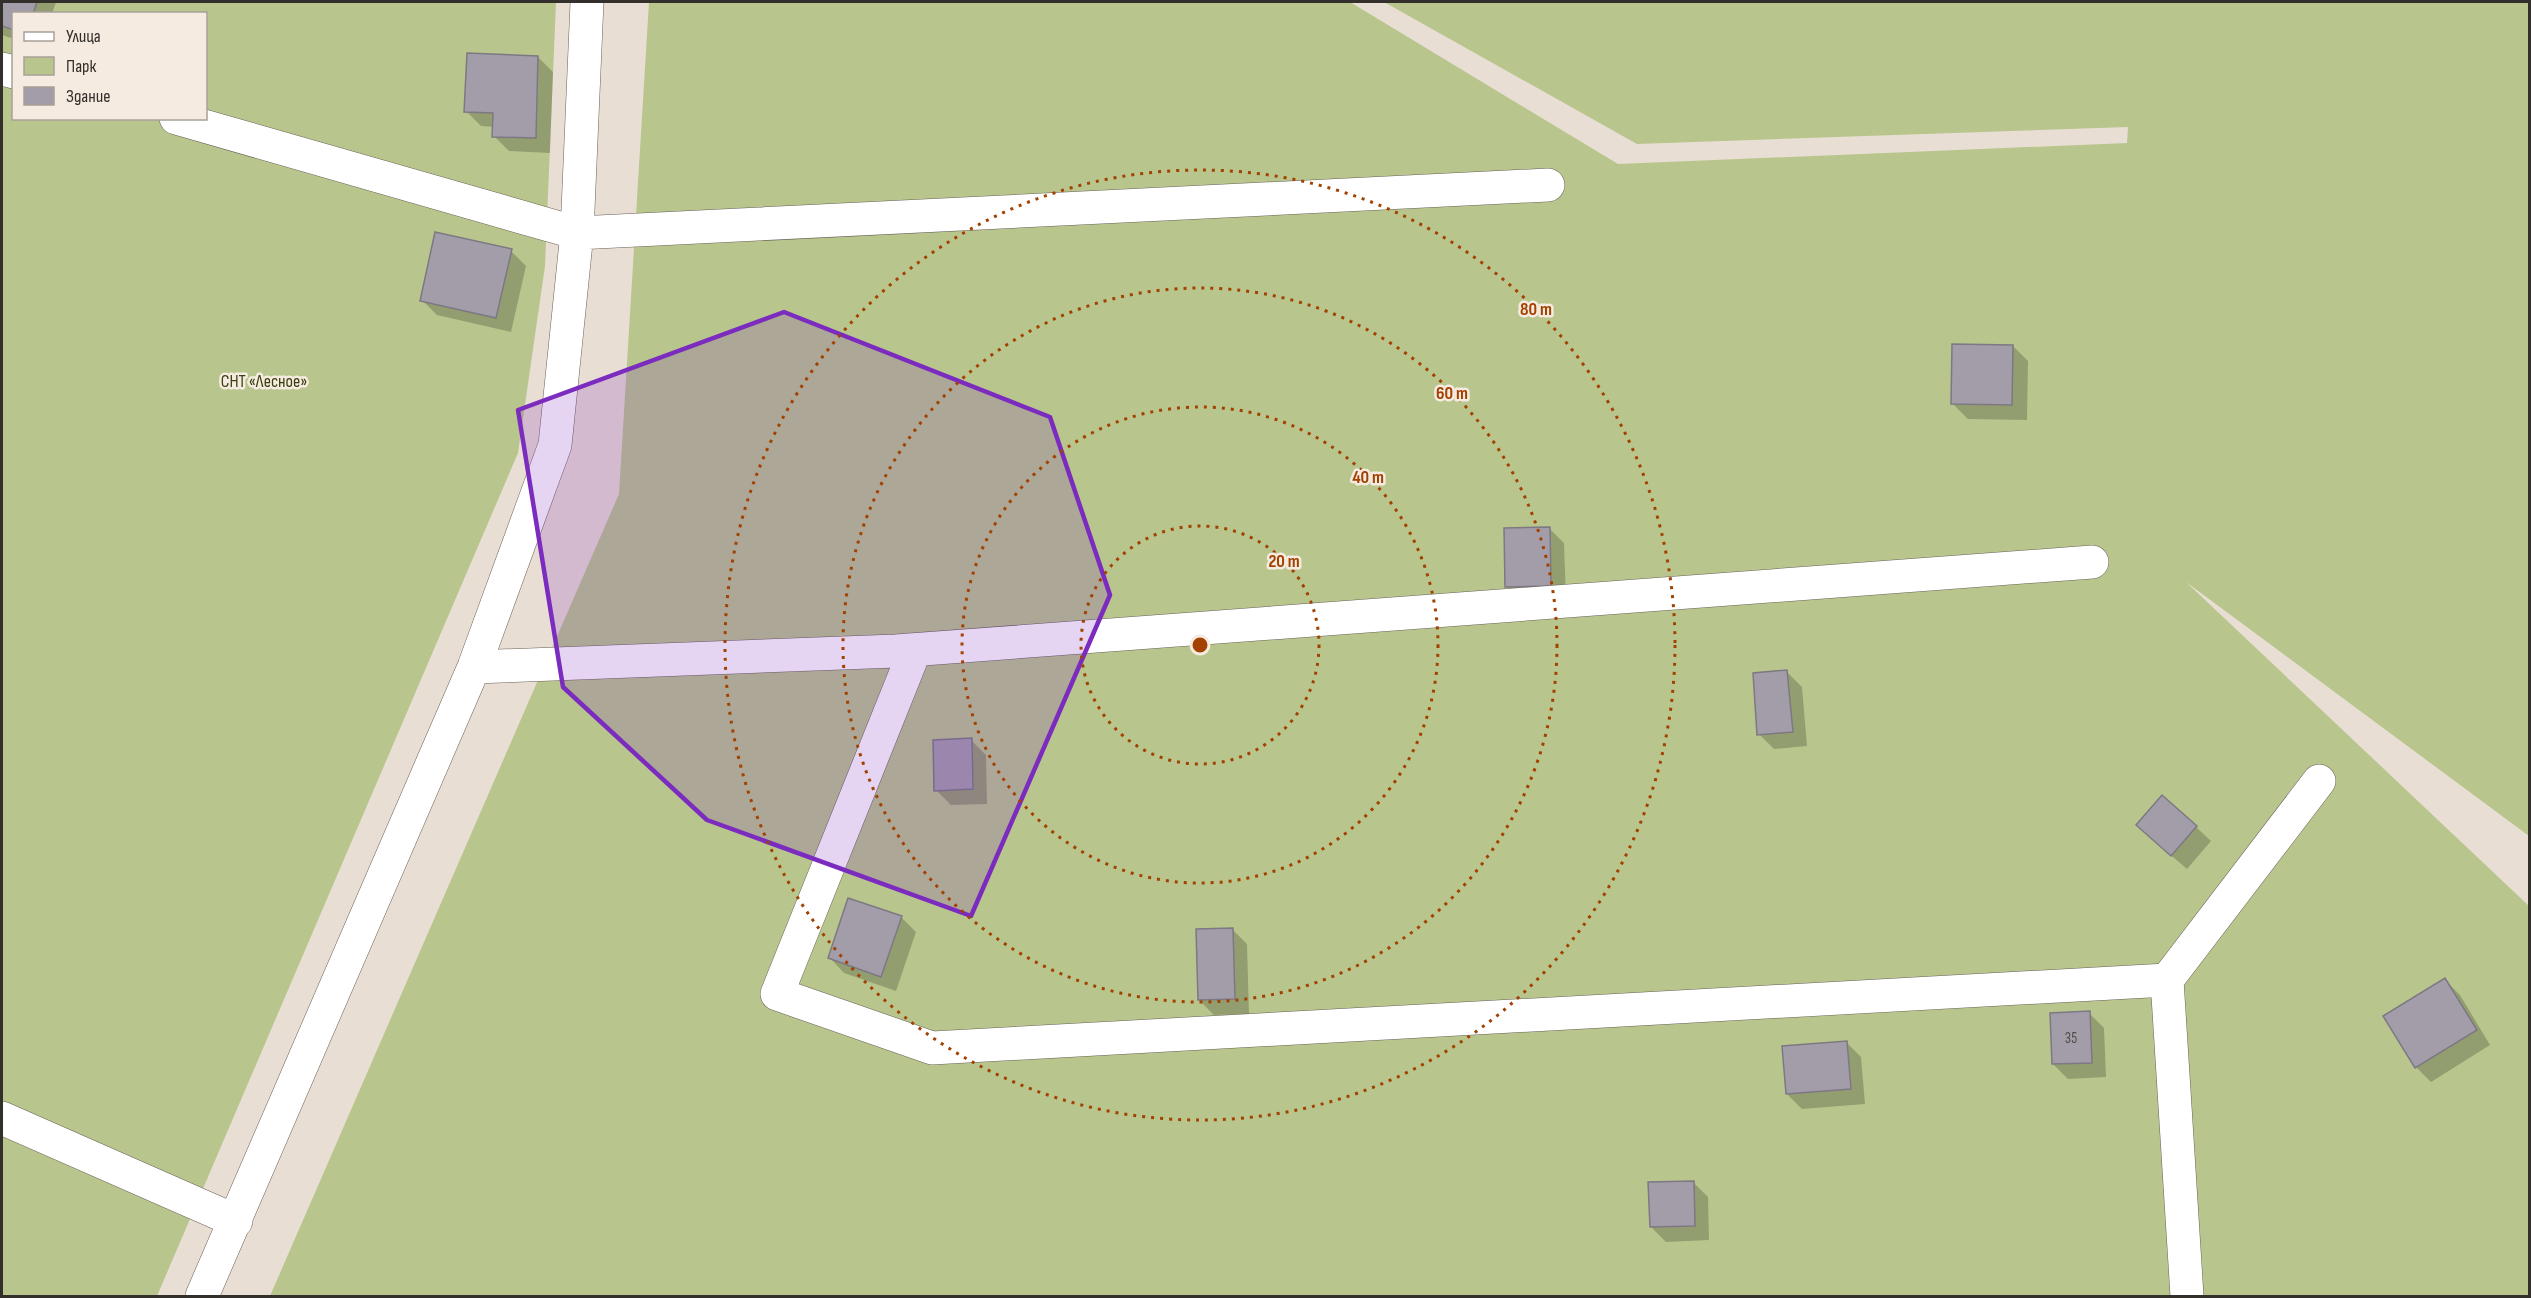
<svg xmlns="http://www.w3.org/2000/svg" width="2531" height="1298" font-family="'Sofia Sans Condensed',sans-serif">
<style>
.green{fill:#b8c68d;fill-rule:evenodd}
.shadow{fill:#0003}
.building{fill:#a39da9;stroke:#7d7883;stroke-width:1.5}
.lines{fill:none;stroke-linecap:round;stroke-linejoin:round}
.minor-casing{stroke:#696057;stroke-width:34}
.minor{stroke:#fff;stroke-width:33}
.marked{fill:#7b2cbf;fill-opacity:0.2;stroke:#7b2cbf;stroke-width:4.5;stroke-linejoin:round}
.ring{fill:none;stroke:#a24100;stroke-width:3;stroke-dasharray:3 6}
.labels{text-anchor:middle;dominant-baseline:central;stroke-width:5;stroke-linejoin:round;paint-order:stroke}
.number-label{font-size:15px;fill:#4f4a4a}
.park-label{font-size:18px;fill:#38410b;stroke:#f6ebe1}
.centre{fill:#a24100;stroke:#f6ebe1;stroke-width:3}
.ring-label{font-size:18px;text-anchor:middle;font-weight:bold;fill:#a24100;stroke:#f6ebe1;stroke-width:5;stroke-linejoin:round;paint-order:stroke}
</style>
<rect width="100%" height="100%" fill="#e9ded4"/>
<!-- green -->
<path class="green" d="M2,2h554l-11,264 -27,187 -361,843h-155zM14,14h192v104h-192z
M649,2h701l268,162 509,-21 1,-16 -491,17 -253,-142h1145v834l-343,-254 343,324v390h-2259l349,-802z"/>
<!-- shadow -->
<path class="shadow" d="M2,2h54l-4,12h-38v25l-12,-4z
M538,57l15,15 -3,81 -41,-2 -15,-15v-9l-13,-1 -15,-15z
M511,251l15,15 -15,66 -74,-17 -15,-15z
M2013,346l15,15 -1,59 -59,-1 -15,-15z
M1549,528l15,15 2,57 -45,1 -15,-15z
M1787,672l15,15 5,59 -33,3 -15,-15z
M971,740l15,15 1,49 -36,1 -15,-15z
M2196,827l15,14 -24,28 -34,-29z
M901,917l15,15 -20,59 -52,-18 -14,-15z
M1232,929l15,15 2,70 -35,1 -15,-15z
M2445,980l15,15 30,50 -59,37 -15,-15z
M2089,1013l15,15 2,49 -38,2 -15,-15z
M1846,1042l15,15 4,47 -63,5 -15,-15z
M1693,1182l15,15 1,43 -43,2 -15,-15z"/>
<!-- building -->
<path class="building" d="M2,2h35l-4,12h-19v16l-12,-4z
M467,53l71,3 -2,82 -44,-1 1,-24 -29,-1z
M435,232l77,17 -16,69 -76,-17z
M1952,344l61,1 -1,60 -61,-1z
M1550,527l1,59 -46,1 -1,-59z
M1787,670l6,62 -36,3 -4,-62z
M972,738l1,51 -39,2 -1,-51z
M2162,795l35,31 -26,30 -35,-31z
M848,898l54,18 -21,61 -53,-19z
M1233,928l2,71 -37,1 -2,-71z
M2445,978l32,52 -62,38 -32,-52z
M2090,1011l2,52 -40,1 -2,-51z
M1847,1041l4,48 -65,5 -4,-48z
M1694,1181l1,45 -45,1 -2,-45z"/>
<g class="lines">
<defs>
<path id="minor" d="M2,69l12,3
M176,118l401,115 971,-48
M915,650l-138,344 155,54 1235,-68
M474,667l422,-16 1196,-89
M2,1118l234,103
M202,1296l272,-629 81,-222 22,-212 10,-231
M2187,1296l-20,-316 152,-199"/>
</defs>
<!-- minor casing -->
<use href="#minor" class="minor-casing"/>
<!-- minor -->
<use href="#minor" class="minor"/>
</g>
<!-- marked area -->
<path class="marked" d="M784,312l266,105 60,178 -139,321 -264,-96 -144,-133 -45,-277z"/>
<!-- distance rings -->
<g class="ring">
<circle cx="1200" cy="645" r="119"/>
<circle cx="1200" cy="645" r="238"/>
<circle cx="1200" cy="645" r="357"/>
<circle cx="1200" cy="645" r="475"/>
</g>
<g class="labels">
<!-- number labels -->
<g class="number-label">
<text x="2071" y="1038">35</text>
</g>
<!-- park labels -->
<g class="park-label">
<text x="264" y="381">СНТ «Лесное»</text>
</g>
</g>
<circle cx="1200" cy="645" r="9" class="centre"/>
<g class="ring-label">
<text x="1536" y="315">80 m</text>
<text x="1452" y="399">60 m</text>
<text x="1368" y="483">40 m</text>
<text x="1284" y="567">20 m</text>
</g>
<!-- border -->
<rect width="2531" height="1298" fill="none" stroke="#332f2b" stroke-width="6"/>
<!-- legend -->
<rect x="12" y="12" width="195" height="108" fill="#f6ebe1" stroke="#a8a098" stroke-width="1.5"/>
<rect x="24" y="32" width="30" height="9" fill="#ffffff" stroke="#a8a098" stroke-width="1.5"/>
<text x="66" y="42" font-size="18" fill="#332f2b">Улица</text>
<rect x="24" y="57" width="30" height="18" fill="#b8c68d" stroke="#a8a098" stroke-width="1.5"/>
<text x="66" y="72" font-size="18" fill="#332f2b">Парк</text>
<rect x="24" y="87" width="30" height="18" fill="#a39da9" stroke="#a8a098" stroke-width="1.5"/>
<text x="66" y="102" font-size="18" fill="#332f2b">Здание</text>
</svg>
